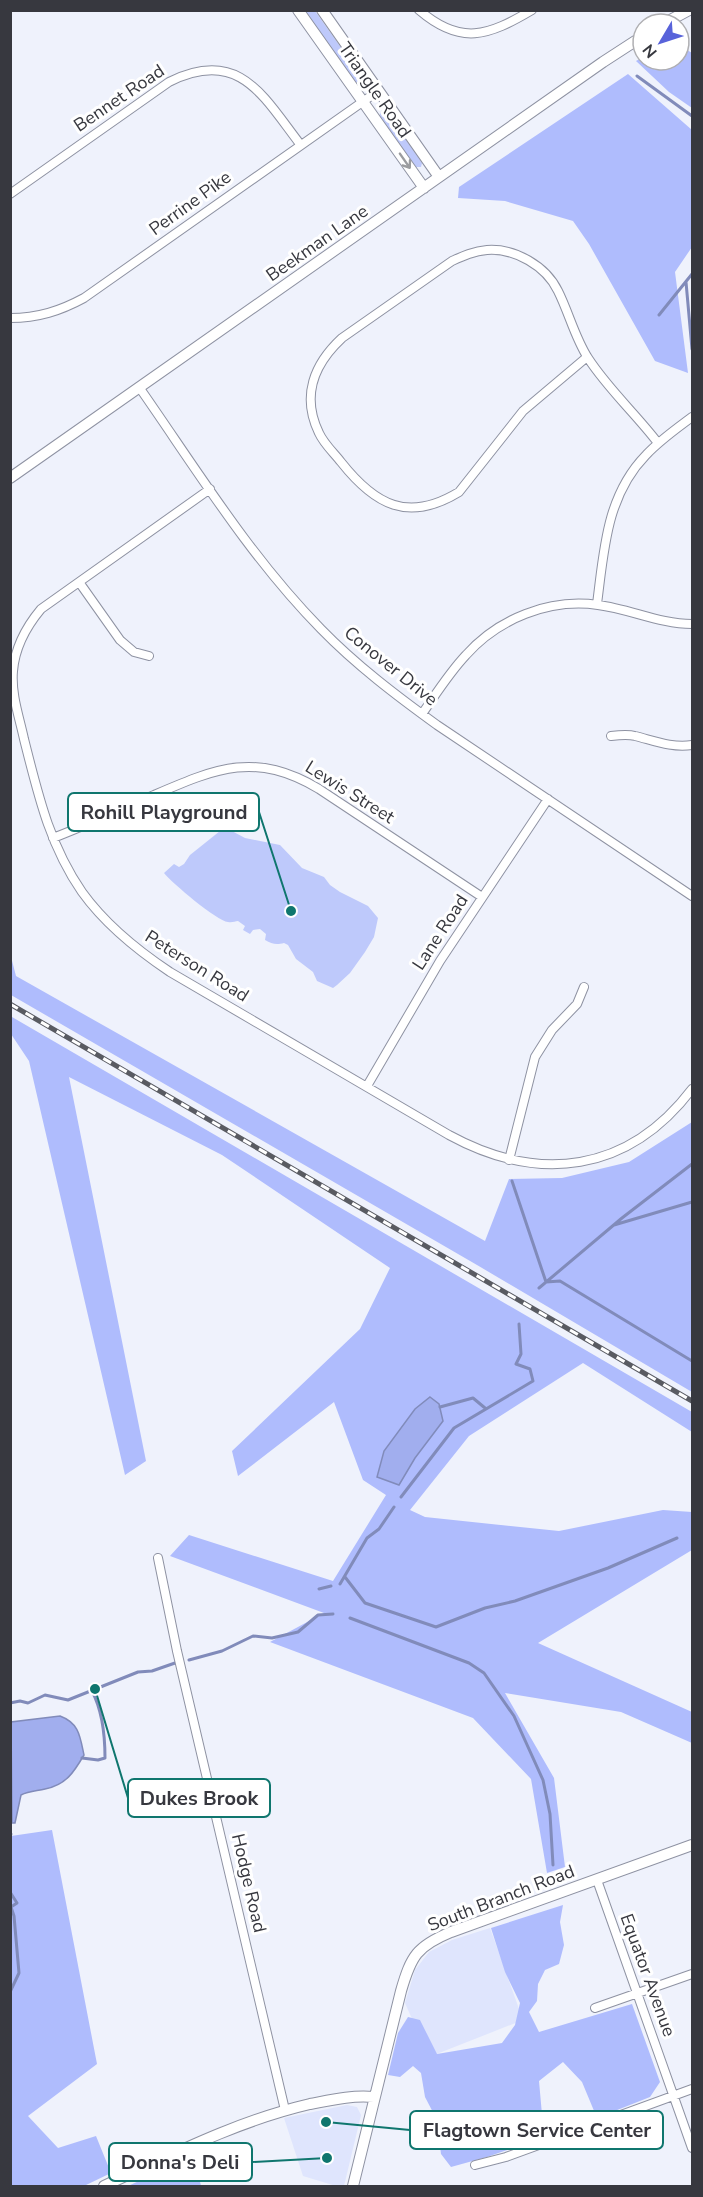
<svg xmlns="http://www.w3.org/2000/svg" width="703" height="2197" font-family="'Nunito Sans',sans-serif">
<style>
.built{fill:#dfe5fd}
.green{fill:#bec9fb}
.forest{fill:#afbcfd}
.water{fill:#a1aeee;stroke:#818bba;stroke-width:1.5}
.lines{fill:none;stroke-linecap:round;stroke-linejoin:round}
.stream{stroke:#818bba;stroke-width:3}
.minor-casing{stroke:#8e92a2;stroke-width:10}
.tertiary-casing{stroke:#8e92a2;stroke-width:12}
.minor{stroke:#fff;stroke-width:8}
.tertiary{stroke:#fff;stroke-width:10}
.rail-casing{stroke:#595b62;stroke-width:5}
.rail{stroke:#fff;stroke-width:3;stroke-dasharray:9;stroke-linecap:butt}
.oneway{stroke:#9b9c9f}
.labels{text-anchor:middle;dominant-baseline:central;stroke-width:6;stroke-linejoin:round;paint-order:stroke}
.street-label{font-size:18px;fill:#37383f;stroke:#fff}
.leader{fill:none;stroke:#0f766e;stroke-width:2}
.callout-dot{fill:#0f766e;stroke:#fff;stroke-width:2}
.callout{fill:#fff;stroke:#0f766e;stroke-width:2}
.callout-label{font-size:20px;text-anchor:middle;font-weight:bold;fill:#37383f}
</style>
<rect width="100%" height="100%" fill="#eff2fc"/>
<!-- built -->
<path class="built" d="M490,1928l33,92 -94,37 -24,-54 10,-33 14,-18 23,-12z
M347,2105l10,2 4,8 -17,71h-8l-33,-10 -19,-58z"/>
<!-- green -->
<path class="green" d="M304,11h11l47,66 -1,5h-6z
M382,110l4,1 36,52 -1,4h-5l-37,-51z
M230,830l15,8 35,7 22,23 22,9 6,8 10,7 28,14 10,12 -4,19 -9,15 -15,21 -13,12 -4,3 -16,-7 -4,-9 -17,-13 -8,-14 -4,-2c-8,2 -12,1 -19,-3l1,-6 -6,-5 -7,1 -3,4 -7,-4 2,-4 -7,-5c-3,0 -6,2 -10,1 -11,-1 -56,-39 -64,-49l10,-9 5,3 5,-3 6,-9 30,-24z"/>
<!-- forest -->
<path class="forest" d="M679,45l13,8v55l-23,-16 -33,-31 7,-4v3h36z
M628,74l64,56v117l-17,25 13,101 -33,-12 -66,-117 -16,-23 -68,-20 -47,-3 1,-11z
M10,953l6,23 469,265 24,-62 53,-1 67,-16 63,-40v270l-215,-127 -466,-270z
M12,1017l680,395v20l-109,-69 -114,73 -59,74 15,7 134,14 104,-21 29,2v38l-154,93 154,69v31l-71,-31 -116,-19 49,85 11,89 -18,6 -16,-94 -58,-61 -203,-76 54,-29 -154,-57 19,-21 144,46 53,-86 -23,-15 -29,-78 -96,74 -6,-25 128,-122 30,-61 -168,-113 -153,-78 77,384 -21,14 -96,-414 -18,-27z
M52,1830l45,234 -69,52 30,32 38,-12 15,37 -27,13h-73v-350z
M563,1905l-3,17 4,23 -5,19 -14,6 -7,14 -1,17 -8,11 10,20 93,-28 28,78 -10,15 -53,21 -15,-36 -19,-20 -24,19 5,56 -57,20 -36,10 -10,-13 -4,-34 -12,-23 -4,-24 -8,-7 -13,11 -12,-2 10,-42 10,-16 12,3 17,34 65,-11 13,-18 5,-22 -15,-31 -14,-44z
M194,2156l7,30h-73z"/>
<!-- water -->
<path class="water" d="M430,1397l9,7 4,17 -28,37 -16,27 -22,-8 7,-26 31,-42z
M60,1716c19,7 20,20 24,39 -10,17 -18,30 -39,34 -8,2 -16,2 -24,6l-6,28h-3l-1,-101z"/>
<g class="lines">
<!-- stream -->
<path class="stream" d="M637,76l55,40
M686,282l6,67
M659,315l33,-41
M512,1181l34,101 14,-1 132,80
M614,1225l78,-23
M539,1288l83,-70 70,-54
M440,1407l33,-9 12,10
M401,1497l53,-69 79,-47 -3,-12 -14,-5 5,-10 -2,-30
M345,1577l20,26 71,24 49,-19 30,-7 93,-33 69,-30
M340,1584l27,-46 12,-9 15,-22
M319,1589l12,-3
M350,1618l119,45 15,10 30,43 29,64 7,34 3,51
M189,1660l33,-9 31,-15 19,2 26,-6 20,-17 15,-1
M10,1703l10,-2 8,2 17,-8 23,5 70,-28 14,-1 23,-8
M82,1758l16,2 7,-2c0,-22 -3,-48 -13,-67
M10,1834h1
M10,1892l7,11 -6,4 3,9 5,57 -9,19"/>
<defs>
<path id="minor" d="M419,10c42,36 69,26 113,0
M10,194l159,-112c70,-35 94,14 131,62
M10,318c28,0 50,-7 74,-20l294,-207
M587,357l-64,54 -64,81c-51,31 -84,13 -118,-30 -7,-9 -17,-18 -22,-29 -18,-37 -5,-69 23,-95l110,-77c11,-5 22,-10 35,-11 28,-2 59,16 71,41 11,22 17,47 30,67 20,31 48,56 70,85
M139,387c58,83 111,170 182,242 35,36 76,67 116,96l255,171
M210,489l-169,120c-15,18 -26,38 -28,62 -2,23 6,45 11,68 14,55 25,105 58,153 23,32 55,58 88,80l279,163c90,49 179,38 243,-46
M79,582l41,58 14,12 15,4
M597,604c7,-53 9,-108 49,-149 14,-15 30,-26 46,-38
M422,714c14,-20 27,-41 44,-59 32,-36 83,-57 132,-50 32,4 62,19 94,19
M611,736c8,-1 17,-2 24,0 20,5 37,12 57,9
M53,838c34,-13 67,-28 101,-43 63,-27 101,-44 165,-6l163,108
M367,1086l73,-125 108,-162
M509,1160l26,-103 17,-27 25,-26 7,-17
M158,1558l19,93 108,459
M597,1880l95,268
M595,2008l97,-34
M475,2165l31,-8 186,-68"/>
<path id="tertiary" d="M298,10l126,178
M322,10l117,167
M663,24l26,-14
M10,478l593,-416 40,-26
M104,2186c67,-31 133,-65 206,-82 21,-4 41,-9 64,-7
M353,2186l48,-195c10,-35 16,-45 50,-59l241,-87"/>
</defs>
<!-- minor casing -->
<use href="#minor" class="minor-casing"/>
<!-- tertiary casing -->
<use href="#tertiary" class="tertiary-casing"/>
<!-- minor -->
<use href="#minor" class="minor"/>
<!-- tertiary -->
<use href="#tertiary" class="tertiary"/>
<defs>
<path id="rail" d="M10,1004l682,397"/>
</defs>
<!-- rail casing -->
<use href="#rail" class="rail-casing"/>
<!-- rail -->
<use href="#rail" class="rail"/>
</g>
<!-- one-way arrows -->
<defs><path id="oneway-shaft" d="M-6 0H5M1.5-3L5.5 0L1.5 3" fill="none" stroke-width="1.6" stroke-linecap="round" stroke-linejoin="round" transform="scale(1.5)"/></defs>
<use class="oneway" href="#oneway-shaft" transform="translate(405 161) rotate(55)"/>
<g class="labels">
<!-- street labels -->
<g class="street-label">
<text transform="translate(375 90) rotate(55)">Triangle Road</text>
<text transform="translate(119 98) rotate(-34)">Bennet Road</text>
<text transform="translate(190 203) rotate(-36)">Perrine Pike</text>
<text transform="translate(317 243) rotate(-35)">Beekman Lane</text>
<text transform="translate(391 666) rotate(39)">Conover Drive</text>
<text transform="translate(350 792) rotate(32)">Lewis Street</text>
<text transform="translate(440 932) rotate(-57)">Lane Road</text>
<text transform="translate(197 966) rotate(32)">Peterson Road</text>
<text transform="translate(249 1883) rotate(77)">Hodge Road</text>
<text transform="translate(501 1898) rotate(-21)">South Branch Road</text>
<text transform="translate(648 1975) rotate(70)">Equator Avenue</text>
</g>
</g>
<!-- callouts -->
<path class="leader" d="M291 911L259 812M95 1689L128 1798M326 2122L410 2130M327 2158L252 2162"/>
<g class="callout-dot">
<circle cx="291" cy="911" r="6"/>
<circle cx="95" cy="1689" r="6"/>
<circle cx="326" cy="2122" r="6"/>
<circle cx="327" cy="2158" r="6"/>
</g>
<g class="callout">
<rect x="68" y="793" width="191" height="38" rx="6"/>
<rect x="128" y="1779" width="142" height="38" rx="6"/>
<rect x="410" y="2111" width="253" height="38" rx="6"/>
<rect x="109" y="2143" width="143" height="38" rx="6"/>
</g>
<g class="callout-label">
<text x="164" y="819">Rohill Playground</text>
<text x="199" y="1805">Dukes Brook</text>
<text x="537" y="2137">Flagtown Service Center</text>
<text x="180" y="2169">Donna's Deli</text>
</g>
<!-- border -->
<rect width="703" height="2197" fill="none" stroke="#37383f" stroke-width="24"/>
<!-- north arrow -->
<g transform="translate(661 42) rotate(231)"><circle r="28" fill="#ffffff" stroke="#afafb2" stroke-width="1.5"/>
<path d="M0-4.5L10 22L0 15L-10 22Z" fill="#5863da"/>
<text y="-9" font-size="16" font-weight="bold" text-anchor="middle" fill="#37383f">N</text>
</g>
</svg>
